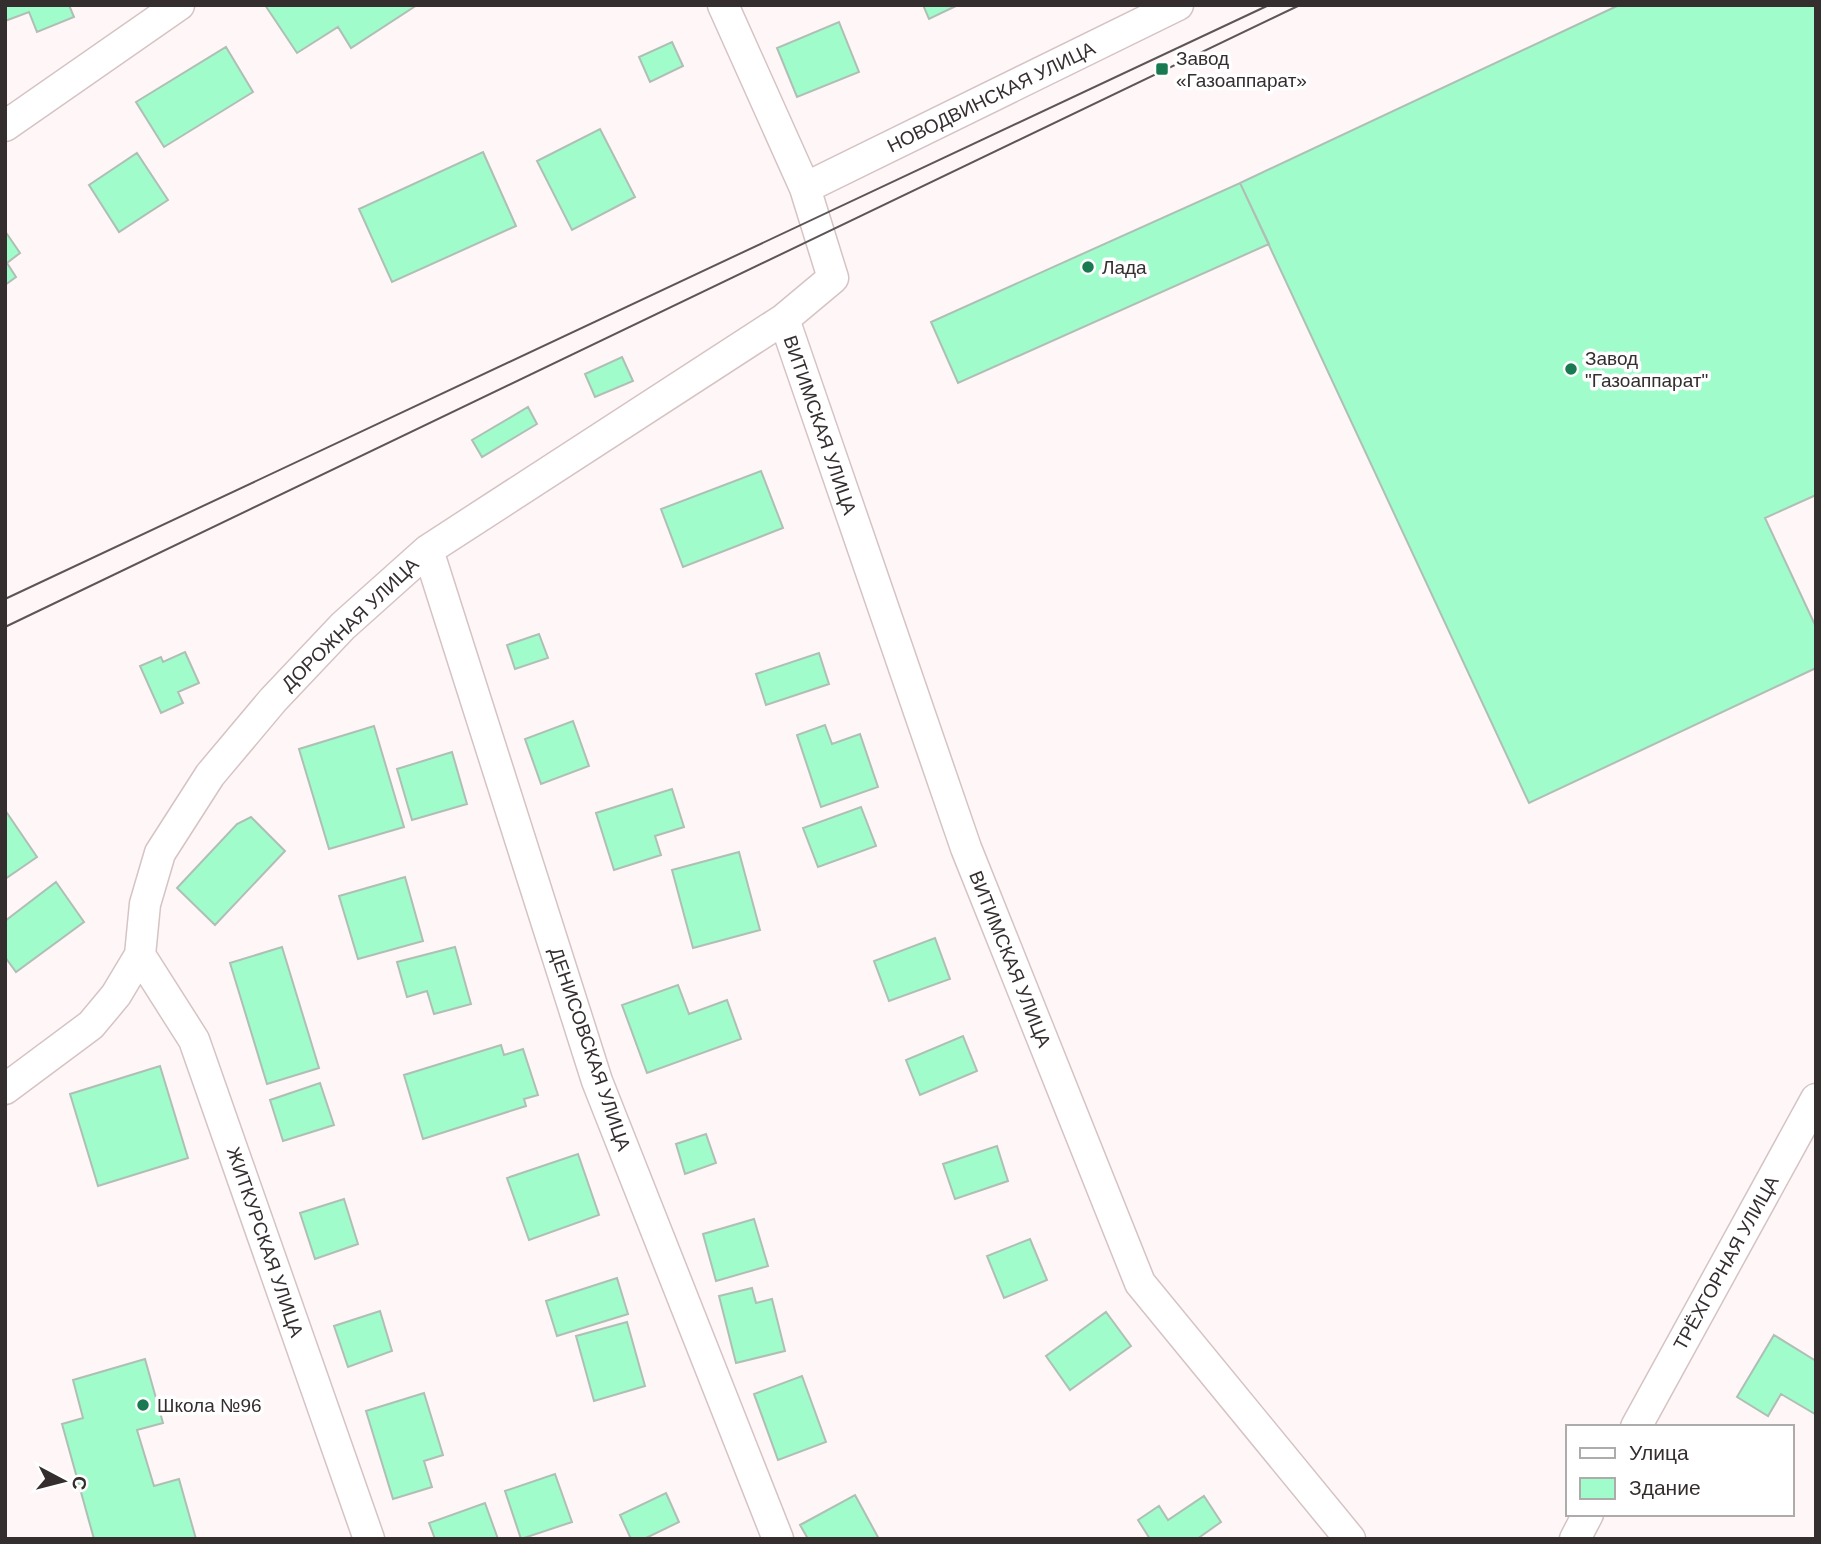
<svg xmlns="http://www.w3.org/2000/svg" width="1821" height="1544" font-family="Helvetica,sans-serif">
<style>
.building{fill:#a0fcca;stroke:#afbfb5;stroke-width:2}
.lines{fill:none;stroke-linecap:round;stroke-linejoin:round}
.minor-casing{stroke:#d6c3c4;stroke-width:33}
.minor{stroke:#fff;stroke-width:30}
.tram{stroke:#5d5656;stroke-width:2}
.poi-dot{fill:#197a51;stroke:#fff;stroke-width:2.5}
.labels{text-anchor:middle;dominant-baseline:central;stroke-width:7;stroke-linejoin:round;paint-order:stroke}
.poi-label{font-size:19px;fill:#352e2e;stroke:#fff;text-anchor:start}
.street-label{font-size:19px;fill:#352e2e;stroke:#fff}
</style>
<rect width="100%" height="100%" fill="#fef6f7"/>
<!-- building -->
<path class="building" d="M5,5h64l5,12 -37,15 -8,-20 -24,9z
M265,5h152l-66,43 -13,-21 -41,26z
M923,5h35l-29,14z
M1619,5h197v490l-51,23 51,109v41l-287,135 -289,-620z
M839,22l20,50 -62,25 -20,-49z
M672,42l11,24 -33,16 -11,-25z
M226,47l27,45 -89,55 -28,-45z
M600,129l35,68 -63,33 -35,-69z
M483,152l33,74 -124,56 -33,-73z
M137,153l31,47 -49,32 -30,-47z
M1240,183l29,61 -311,139 -27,-61z
M5,231l15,22 -13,10 9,14 -11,8z
M622,357l11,24 -38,16 -10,-23z
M528,407l9,17 -55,33 -10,-17z
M761,471l22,57 -100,39 -22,-58z
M539,634l9,24 -33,11 -8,-24z
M185,652l14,31 -21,9 5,11 -22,10 -21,-47 21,-9 2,5z
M819,653l10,31 -63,21 -10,-31z
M573,721l16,45 -48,18 -16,-45z
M825,725l7,19 28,-10 18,53 -57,20 -24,-72z
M374,726l30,101 -75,22 -30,-100z
M452,752l15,52 -55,16 -15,-51z
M672,789l12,38 -29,9 6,19 -47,15 -18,-57z
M861,807l15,39 -58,21 -15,-39z
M5,810l32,47 -32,22z
M251,817l34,34 -70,74 -38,-37 60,-64z
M739,852l21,78 -67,18 -21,-78z
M405,877l18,64 -65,18 -19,-63z
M56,882l28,40 -68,50 -11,-15v-36z
M935,938l15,41 -61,22 -15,-40z
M282,947l37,121 -52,16 -37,-121z
M455,947l16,57 -37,10 -7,-23 -20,6 -10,-35z
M678,985l11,29 38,-14 14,39 -94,34 -25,-68z
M963,1036l14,35 -57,24 -14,-35z
M501,1045l3,10 19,-6 15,46 -14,4 2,7 -103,33 -19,-64z
M160,1066l28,92 -90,28 -28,-92z
M320,1083l14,42 -51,16 -13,-41z
M706,1134l10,29 -31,11 -9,-30z
M997,1146l11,35 -53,18 -12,-35z
M578,1154l21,61 -70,25 -22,-62z
M344,1199l14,45 -43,15 -15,-46z
M754,1219l14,47 -52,15 -13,-47z
M1030,1239l17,41 -43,18 -17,-42z
M617,1278l11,36 -71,22 -11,-35z
M752,1288l4,15 16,-4 13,52 -49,12 -17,-67z
M380,1311l12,40 -44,16 -14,-41z
M1106,1312l25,34 -61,44 -24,-34z
M627,1322l18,64 -51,15 -18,-65z
M1774,1335l42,26 -1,53 -34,-20 -13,22 -31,-19z
M145,1359l18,64 -26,7 17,56 25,-7 17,60h-102l-32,-115 21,-6 -10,-38z
M802,1376l24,66 -48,18 -24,-66z
M424,1393l19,62 -19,6 8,26 -39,12 -27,-88z
M555,1474l17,48 -51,17 -16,-48z
M666,1493l13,29 -35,17h-13l-11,-24z
M855,1495l24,44h-71l-8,-14z
M1204,1496l17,26 -24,17h-47l-12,-19 21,-14 9,14z
M485,1503l13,36h-63l-6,-16z"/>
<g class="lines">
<defs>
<path id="minor" d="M5,126l174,-121
M805,188l373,-183
M784,319l182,529 174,435 210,256
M428,550l169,531 181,458
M140,955l54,85 175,499
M5,1089l86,-64 25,-30 24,-40 5,-51 15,-51 50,-78 63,-75 70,-74 85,-76 356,-231 49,-41 -28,-90 -82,-183
M1636,1427l180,-328
M1575,1539l13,-25"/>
</defs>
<!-- minor casing -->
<use href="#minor" class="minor-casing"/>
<!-- minor -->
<use href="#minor" class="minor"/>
<!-- tram -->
<path class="tram" d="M5,599l1264,-594
M5,627l1295,-622"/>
</g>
<!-- markers -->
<g class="poi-dot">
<rect x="1155" y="62" width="14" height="14" rx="3.5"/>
<circle cx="1088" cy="267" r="7"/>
<circle cx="1571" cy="369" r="7"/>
<circle cx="143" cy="1405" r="7"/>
</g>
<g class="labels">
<!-- poi labels -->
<g class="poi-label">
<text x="1176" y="58">Завод<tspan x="1176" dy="22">«Газоаппарат»</tspan></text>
<text x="1102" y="267">Лада</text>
<text x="1585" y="358">Завод<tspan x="1585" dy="22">"Газоаппарат"</tspan></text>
<text x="157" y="1405">Школа №96</text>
</g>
<!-- street labels -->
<g class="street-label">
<text transform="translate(991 97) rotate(-26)">НОВОДВИНСКАЯ УЛИЦА</text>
<text transform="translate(820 425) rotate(71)">ВИТИМСКАЯ УЛИЦА</text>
<text transform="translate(350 624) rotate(-44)">ДОРОЖНАЯ УЛИЦА</text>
<text transform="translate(1010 959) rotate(68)">ВИТИМСКАЯ УЛИЦА</text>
<text transform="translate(590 1049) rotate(71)">ДЕНИСОВСКАЯ УЛИЦА</text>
<text transform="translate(265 1242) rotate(71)">ЖИТКУРСКАЯ УЛИЦА</text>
<text transform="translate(1726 1263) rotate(-61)">ТРЁХГОРНАЯ УЛИЦА</text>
</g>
</g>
<!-- border -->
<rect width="1821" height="1544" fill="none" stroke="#352e2e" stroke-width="14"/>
<!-- legend -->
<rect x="1566" y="1425" width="228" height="91" fill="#ffffff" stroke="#aeabab" stroke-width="2"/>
<rect x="1580" y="1448" width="35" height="10" fill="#ffffff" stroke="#aeabab" stroke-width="2"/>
<text x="1629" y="1460" font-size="21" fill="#352e2e">Улица</text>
<rect x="1580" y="1478" width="35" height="21" fill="#a0fcca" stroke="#aeabab" stroke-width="2"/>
<text x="1629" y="1495" font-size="21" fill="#352e2e">Здание</text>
<!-- north arrow -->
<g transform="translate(63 1481) rotate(97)" stroke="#ffffff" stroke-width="5" paint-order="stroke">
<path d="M0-5L12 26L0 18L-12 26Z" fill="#352e2e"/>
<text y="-10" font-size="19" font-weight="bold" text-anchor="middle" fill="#352e2e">С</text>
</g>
</svg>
